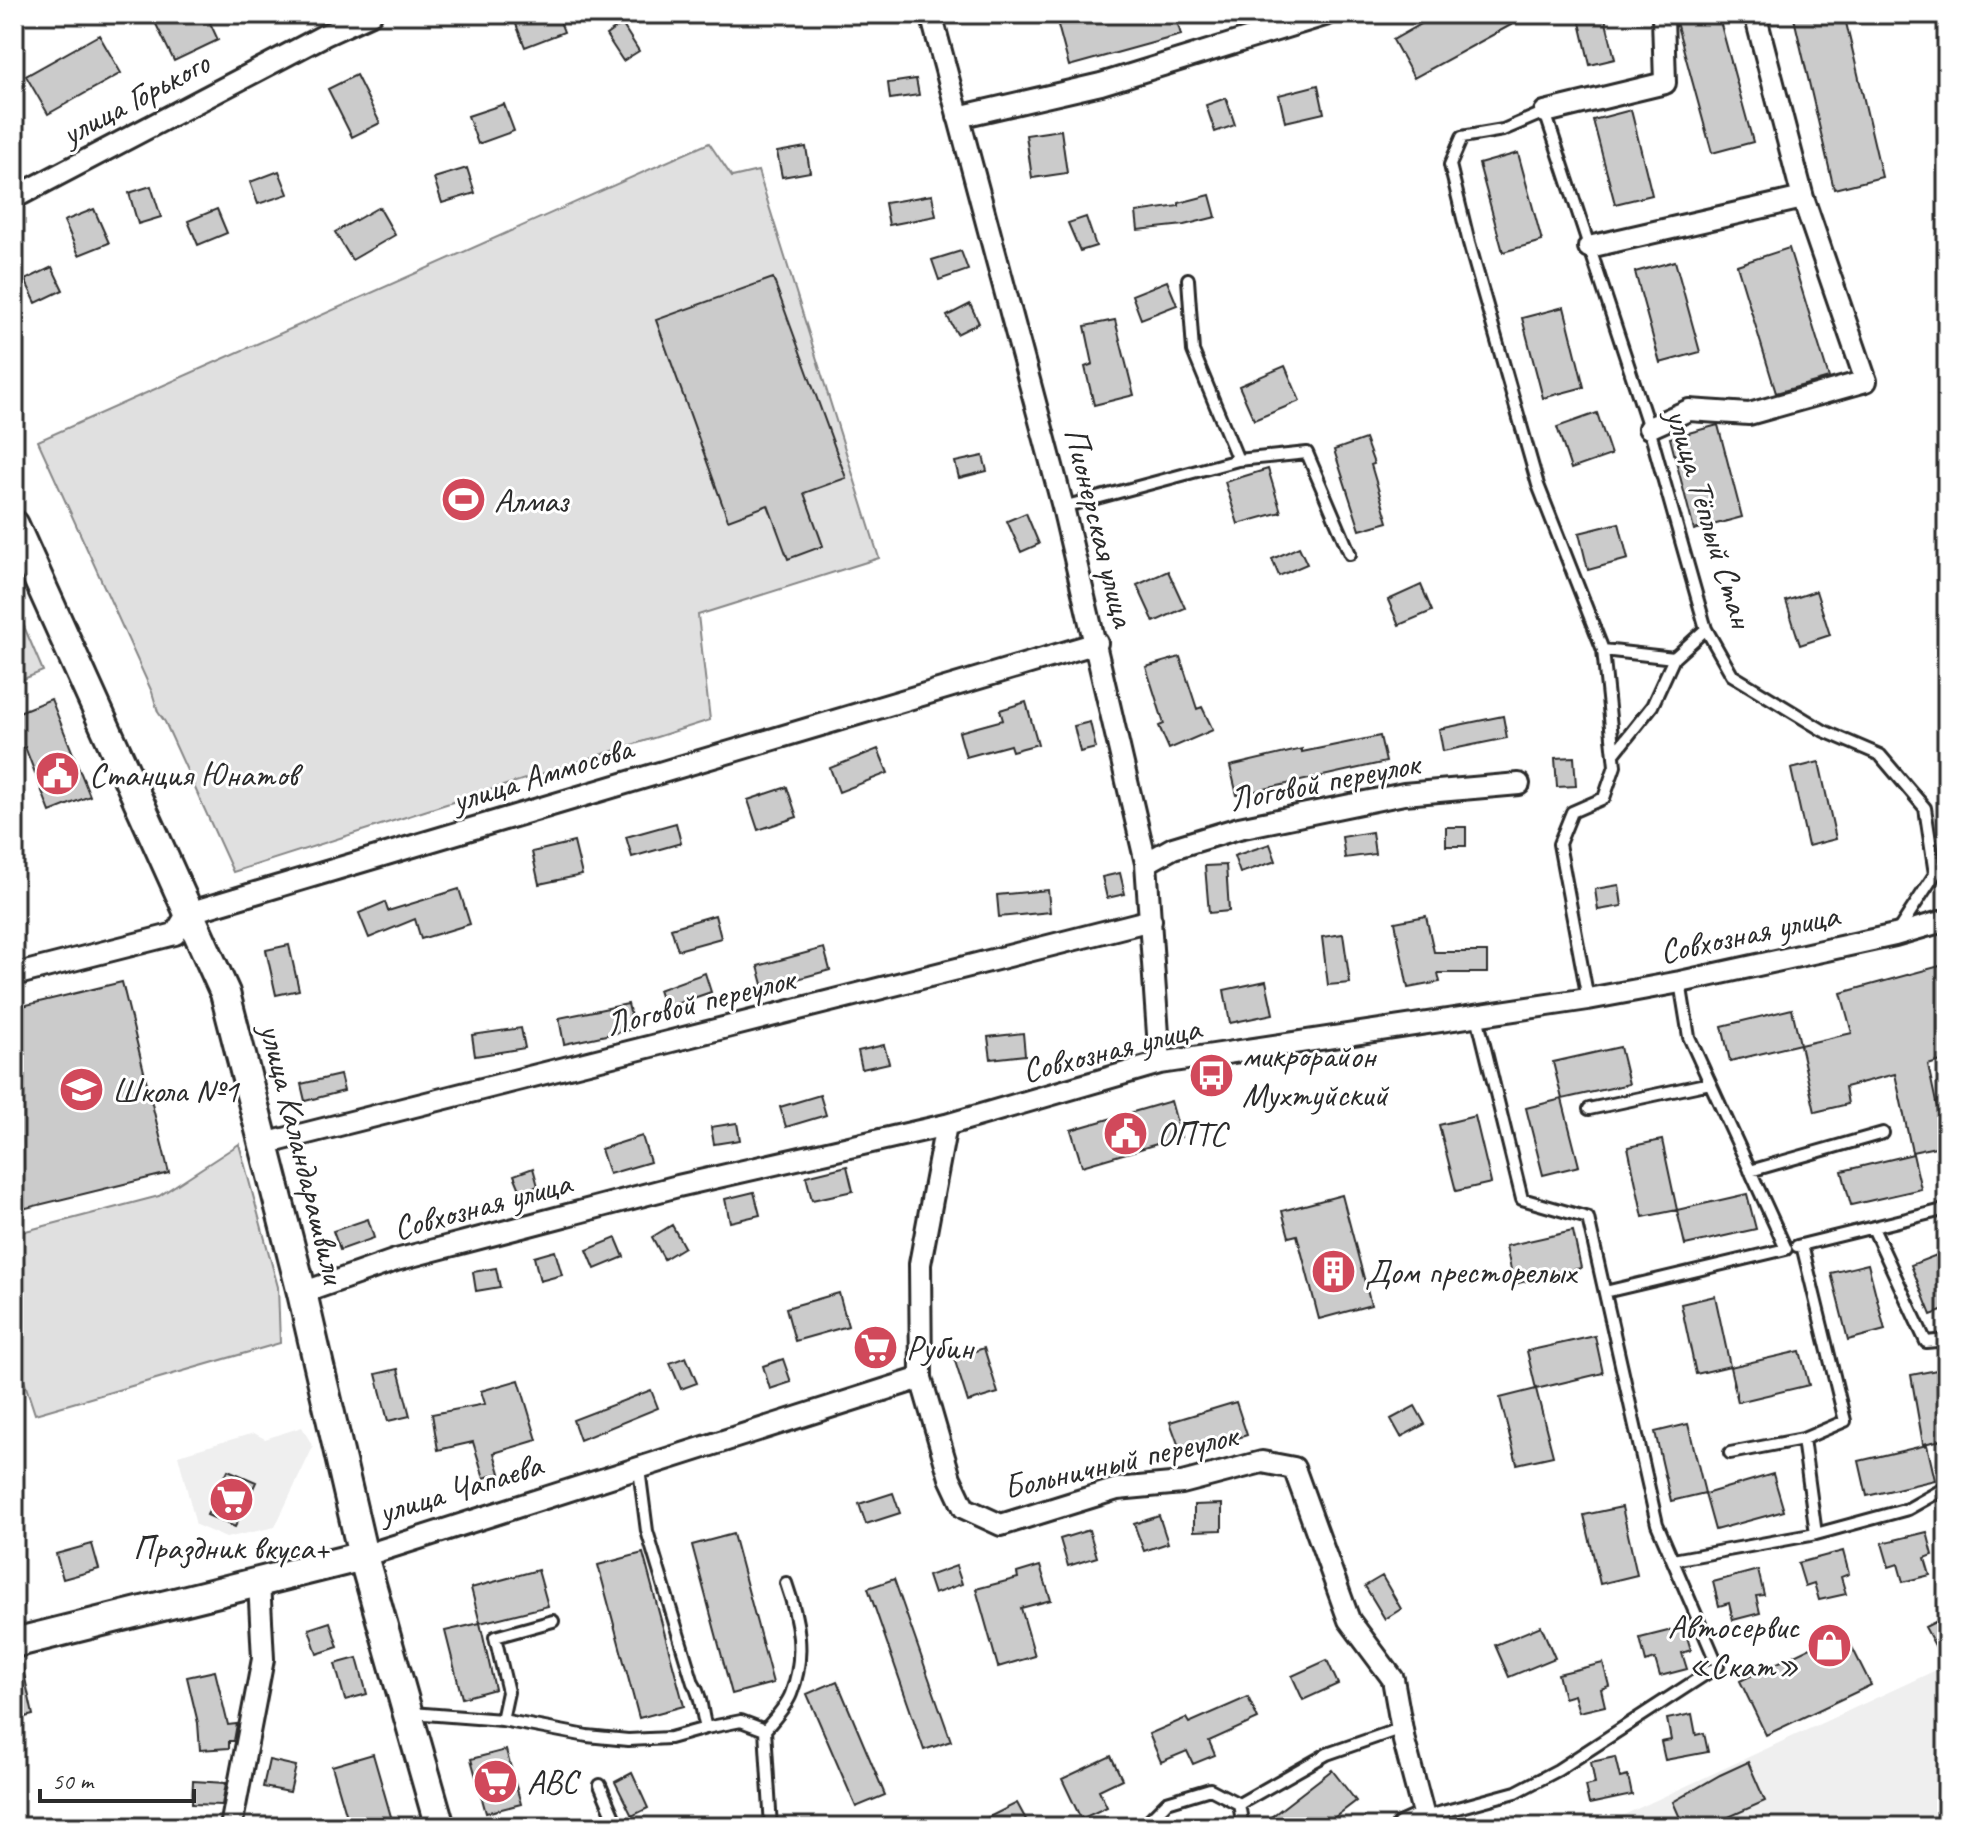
<svg xmlns="http://www.w3.org/2000/svg" width="1961" height="1841" font-family="Caveat,sans-serif">
<style>
.built{fill:#efefef}
.green{fill:#e0e0e0;stroke:#868686;stroke-width:2}
.building{fill:#cbcbcb;stroke:#2b2b2b;stroke-width:2}
.lines{fill:none;stroke-linecap:round;stroke-linejoin:round}
.service-casing{stroke:#2b2b2b;stroke-width:16}
.minor-casing{stroke:#2b2b2b;stroke-width:26}
.secondary-casing{stroke:#2b2b2b;stroke-width:34}
.service{stroke:#fff;stroke-width:10}
.minor{stroke:#fff;stroke-width:20}
.secondary{stroke:#fff;stroke-width:28}
.labels{text-anchor:middle;dominant-baseline:central;stroke-width:6;stroke-linejoin:round;paint-order:stroke}
.street-label{font-size:34px;fill:#2b2b2b;stroke:#fff}
.poi-label{font-size:34px;fill:#2b2b2b;stroke:#fff;text-anchor:start}
</style>
<rect width="100%" height="100%" fill="#fff"/>
<filter id="ink" filterUnits="userSpaceOnUse"><feTurbulence type="fractalNoise" baseFrequency=".0125" numOctaves="2"/><feDisplacementMap in="SourceGraphic" scale="16" xChannelSelector="R" yChannelSelector="G"/><feConvolveMatrix kernelMatrix="1 2 1 2 8 2 1 2 1" color-interpolation-filters="sRGB"/></filter>
<g filter="url(#ink)">
<!-- built -->
<path class="built" d="M302,1427l11,20 -38,80 -49,11 -30,-13 -18,-70 76,-22 11,6z
M1947,1665v162h-349z"/>
<!-- green -->
<path class="green" d="M709,143l23,34 26,-6 121,387 -181,57 12,105 -477,152 -68,-150 -7,-10 -6,-20 -114,-251z
M14,603l29,68 -29,12z
M239,1144l39,143 2,56 -245,71 -21,-64v-116l145,-38z"/>
<!-- building -->
<path class="building" d="M151,14h55l12,26 -44,21z
M512,14h45l7,18 -39,15z
M1055,14h120l6,21 -112,31z
M1439,14h92l-117,64 -21,-38z
M1578,14h26l11,45 -25,6z
M1701,14h17l35,128 -41,11 -36,-131z
M1793,14h51l38,163 -48,12z
M622,24l17,27 -16,10 -17,-26z
M99,35l22,38 -73,41 -22,-38z
M356,75l24,48 -28,14 -24,-48z
M916,79l3,16 -29,4 -2,-16z
M1318,85l6,28 -39,9 -6,-27z
M1226,98l9,27 -20,7 -9,-27z
M504,104l10,27 -36,13 -10,-28z
M1631,110l21,85 -37,9 -22,-84z
M1061,130l6,43 -35,5 -6,-43z
M806,147l4,25 -28,5 -5,-25z
M1518,153l24,88 -39,11 -24,-88z
M467,168l8,25 -33,10 -8,-25z
M279,171l9,23 -30,10 -8,-22z
M151,186l10,31 -23,7 -9,-31z
M932,195l4,21 -47,9 -4,-22z
M1210,195l6,22 -32,8 -46,5 -2,-18 43,-6v-3z
M379,207l16,28 -43,25 -17,-28z
M94,209l15,34 -30,12 -15,-34z
M217,209l10,24 -29,12 -10,-24z
M1086,217l10,29 -16,5 -12,-28z
M1789,248l40,130 -53,15 -39,-128z
M961,251l7,19 -29,10 -7,-20z
M1675,261l25,91 -40,11 -25,-91z
M52,267l11,23 -27,13 -11,-23z
M773,278l73,200 -42,15 19,53 -35,13 -20,-54 -40,15 -72,-200z
M1167,281l10,24 -36,14 -9,-24z
M970,304l9,19 -22,11 -10,-18z
M1564,307l20,80 -41,11 -21,-80z
M1115,320l19,75 -40,10 -9,-38 8,-3 -8,-38z
M1285,366l15,35 -46,19 -15,-34z
M1597,413l14,42 -40,14 -14,-42z
M1718,425l24,92 -48,13 -24,-92z
M1365,439l9,25 -3,1 17,57 -28,8 -26,-80z
M983,456l4,15 -28,7 -4,-16z
M1268,469l13,43 -43,12 -13,-42z
M1026,513l13,31 -18,8 -14,-31z
M1619,523l9,36 -40,11 -9,-37z
M1299,547l8,17 -28,12 -7,-17z
M1168,571l17,37 -31,14 -17,-37z
M1421,585l11,26 -33,14 -11,-25z
M1816,591l14,44 -30,10 -14,-44z
M1180,657l17,52 5,-2 11,23 -44,19 -10,-23 5,-2 -18,-57z
M51,699l39,97 -40,16 -25,-65 -11,4v-37z
M1026,702l12,42 -26,7 -2,-6 -44,12 -7,-25 44,-12 -3,-10z
M1503,716l4,22 -64,13 -4,-22z
M1090,722l6,26 -16,4 -6,-26z
M1380,736l6,26 -149,33 -7,-29 72,-17v3z
M878,749l10,24 -49,19 -9,-24z
M1574,757l2,29 -19,1 -2,-29z
M1819,762l17,77 -28,7 -17,-77z
M787,787l10,30 -39,13 -10,-30z
M676,823l5,20 -49,14 -6,-20z
M1446,827h20v19h-20z
M1372,832l3,22 -30,4 -3,-21z
M574,842l8,33 -43,9 -7,-32z
M1270,844l6,17 -36,12 -6,-17z
M1226,865l3,46 -20,2 -4,-47z
M1120,873l5,21 -18,4 -5,-21z
M1619,885l3,21 -24,4 -3,-21z
M459,889l11,35 -49,15 -6,-20 -46,19 -10,-25 26,-11 3,9z
M1048,890l2,22 -51,5 -2,-22z
M715,915l6,23 -43,12 -7,-22z
M1426,916l8,36h53v21h-49l2,9 -32,6 -13,-66z
M1343,934l7,49 -22,2 -6,-48z
M289,945l10,45 -23,5 -10,-45z
M824,948l6,22 -66,18 -6,-22z
M1947,964v95l-19,6 17,80 -33,7 -17,-78 -50,13 3,17 -33,8 -15,-67 52,-12 -11,-40z
M705,973l6,19 -47,16 -6,-18z
M1266,981l7,33 -43,9 -6,-33z
M122,982l47,191 -155,38v-203z
M628,1004l6,25 -70,15 -5,-26z
M1792,1009l8,35 -70,17 -8,-35z
M521,1028l4,20 -50,8 -3,-21z
M1023,1033l2,22 -34,4 -3,-22z
M884,1045l5,18 -27,6 -4,-18z
M1620,1047l9,37 -67,15 -9,-37z
M340,1075l4,16 -39,10 -4,-17z
M820,1095l6,20 -40,12 -6,-20z
M1562,1099l17,67 -36,9 -17,-67z
M1171,1101l10,36 -99,29 -11,-36z
M1475,1116l16,67 -35,8 -17,-66z
M737,1123l3,17 -26,4 -3,-17z
M642,1136l8,26 -41,12 -8,-25z
M1662,1140l15,70 -34,7 -15,-70z
M1913,1154l8,35 -70,16 -9,-34z
M847,1166l6,25 -41,9 -6,-24z
M533,1168l5,18 -17,6 -7,-17z
M754,1192l6,23 -30,7 -5,-23z
M1747,1194l9,35 -71,16 -8,-35z
M1342,1195l29,110 -52,14 -22,-84 -8,2 -7,-26z
M368,1219l6,19 -34,12 -7,-19z
M672,1225l12,22 -20,12 -12,-22z
M1573,1231l8,37 -67,16 -8,-38z
M616,1238l8,19 -29,12 -8,-19z
M555,1251l7,24 -22,6 -6,-24z
M1947,1251v58l-16,6 -20,-50z
M1868,1264l17,66 -37,10 -17,-67z
M496,1268l4,19 -24,4 -3,-19z
M839,1293l9,33 -53,15 -9,-33z
M1715,1296l15,70 -34,8 -15,-70z
M1595,1336l8,37 -67,16 -9,-38z
M984,1348l14,45 -30,9 -14,-44z
M1800,1351l9,34 -71,17 -8,-35z
M686,1357l11,26 -16,6 -11,-26z
M783,1359l8,23 -21,7 -7,-23z
M1947,1368v71l-24,5 -12,-69z
M398,1369l12,47 -22,5 -12,-47z
M519,1380l18,60 -43,13 6,20 -16,5 -11,-36 -35,8 -6,-36 53,-10 -4,-13z
M1536,1389l17,67 -36,8 -17,-66z
M651,1390l7,18 -78,32 -7,-20z
M1236,1402l11,33 -65,20 -12,-33z
M1415,1406l10,18 -24,13 -10,-18z
M1688,1424l17,69 -34,8 -16,-69z
M1927,1445l8,35 -68,16 -8,-35z
M228,1470l28,12 -21,45 -28,-12z
M1773,1474l11,37 -69,19 -10,-36z
M893,1493l7,20 -34,11 -7,-20z
M1222,1504v26l-28,1v-26z
M1622,1507l15,68 -37,9 -16,-69z
M1159,1516l9,27 -24,8 -10,-27z
M1089,1530l8,27 -29,9 -8,-27z
M1927,1532l6,23 -8,3 5,17 -27,7 -5,-18 -9,3 -7,-24z
M733,1534l40,149 -41,11 -40,-149z
M92,1544l7,25 -36,10 -7,-25z
M1843,1551l6,23 -8,3 5,17 -27,6 -5,-17 -9,3 -7,-23z
M643,1553l41,153 -45,12 -41,-153z
M956,1566l6,18 -28,10 -6,-18z
M1040,1566l11,34 -30,8 14,48 -37,11 -22,-78 42,-11 -1,-5z
M538,1570l10,36 -68,17 -9,-35z
M1758,1570l6,25 -8,1 4,17 -27,7 -4,-17 -10,3 -6,-24z
M1382,1576l19,33 -16,10 -20,-33z
M894,1579l57,162 -27,9 -56,-162z
M1947,1616v52l-22,-41z
M330,1622l8,25 -21,7 -8,-25z
M480,1623l15,66 -33,9 -17,-67z
M1541,1626l14,32 -46,19 -14,-32z
M1684,1627l7,23 -9,3 5,16 -27,7 -5,-17 -9,3 -6,-24z
M1844,1631l27,54 -105,50 -26,-54z
M357,1658l10,36 -22,6 -10,-36z
M21,1660l12,55 -16,4 -3,-14v-44z
M1327,1660l11,24 -35,16 -11,-24z
M1603,1663l6,23 -8,3 4,17 -26,6 -5,-17 -10,3 -6,-24z
M215,1671l13,54 9,-1 -3,17h-5v7l-29,2 -2,-27 -11,-46z
M837,1681l48,114 -29,12 -49,-113z
M1248,1697l10,22 -49,22 6,14 -22,9 -6,-13 -26,11 -12,-28 37,-16 3,5z
M1692,1714l4,21 8,-2 4,19 -43,8 -4,-18 10,-2 -4,-21z
M506,1750l15,54 -35,9 -15,-54z
M373,1754l21,73h-44l-18,-61z
M1111,1756l11,23 -23,11 8,17 -26,12 -19,-40z
M1615,1757l5,21 8,-2 4,19 -43,9 -4,-18 10,-2 -4,-22z
M269,1760l27,6 -6,26 -27,-5z
M1748,1762l17,39 -59,26h-22l-11,-25 47,-27z
M1332,1770l24,31 -34,26h-64z
M632,1773l16,35 -16,8 -17,-34z
M193,1781l33,2 -4,22 -30,-1z
M1017,1803l13,24h-61z"/>
<g class="lines">
<defs>
<path id="service" d="M1188,279l5,72 45,109
M1063,507l175,-47 69,-7 43,101
M1603,650l-65,-165 -69,-242 -19,-78 12,-28 41,-7 42,-18 104,316 57,201 26,46 92,56 56,24 45,53 10,66 -39,60
M1614,754l38,-48 22,-48
M1588,999l-29,-155 13,-32 32,-14 11,-32 -12,-116 71,8 32,-29
M1589,1109l121,-26
M1750,1171l133,-38
M1873,1228l53,114 21,-2
M1797,1246l150,-37
M1605,1292l181,-43 -97,-212 -9,-55
M1730,1453l73,-14
M639,1469l8,62 46,152c9,13 8,29 13,45l35,-7 24,9 6,97
M1816,1534l92,-25 39,-22
M1673,1560l143,-26 -13,-95 42,-18 -43,-176
M412,1713l90,7 85,16 41,4 42,-2 36,-10
M502,1720l6,-28 -13,-55 58,-16
M765,1730c9,-11 21,-23 26,-36 15,-38 8,-74 -5,-111
M600,1785l18,42
M1424,1817l92,-25 42,-22 160,-104 -61,-142 -69,-306 -66,-19 -45,-183
M1142,1827l25,-25 43,-13 29,15
M1243,1827l-4,-23 88,-50 75,-26"/>
<path id="minor" d="M931,14l132,493 83,356 14,200
M1545,112l120,-29 -2,-66 2,-3
M958,117l143,-33 227,-70
M14,198l311,-163 46,-21
M1589,247l214,-49 -48,-184
M1649,428l40,-18 60,4 117,-33 -63,-183
M1146,863l27,-15 66,-20 165,-34 115,-10
M14,975l161,-41 13,-21 909,-270
M946,1125l-26,139 1,114 29,100 14,30 37,17 116,-36 65,-6 80,-21 32,6 55,152 44,59 11,62 20,76 -22,10
M264,1144l887,-224
M302,1293l94,-33 282,-74 268,-61 214,-62 428,-64 92,-17 215,-47 52,-15
M363,1556l558,-178
M231,1827l32,-168 -4,-77"/>
<path id="secondary" d="M14,525l211,468 77,300 61,263 77,271
M14,1643l349,-87"/>
</defs>
<!-- service casing -->
<use href="#service" class="service-casing"/>
<!-- minor casing -->
<use href="#minor" class="minor-casing"/>
<!-- secondary casing -->
<use href="#secondary" class="secondary-casing"/>
<!-- service -->
<use href="#service" class="service"/>
<!-- minor -->
<use href="#minor" class="minor"/>
<!-- secondary -->
<use href="#secondary" class="secondary"/>
</g>
</g>
<!-- icons -->
<defs>
<symbol id="stadium-disc" viewBox="-11 -11 22 22"><circle r="9.5" fill="#d1495b" stroke="#fff"/><path d="M0-5a6.5 5 0 1 0 0 10a6.5 5 0 1 0 0-10ZM-3.5-1.8h7v3.6h-7Z" fill="#fff"/></symbol>
<symbol id="civic-disc" viewBox="-11 -11 22 22"><circle r="9.5" fill="#d1495b" stroke="#fff"/><path d="M-.6-6.5H3V-4.5H.6V-3L4-1V1h2V6H-6V1h2V-1L-.6-3ZM-1.2 2.5V6h2.4V2.5Z" fill="#fff"/></symbol>
<symbol id="bus-disc" viewBox="-11 -11 22 22"><circle r="9.5" fill="#d1495b" stroke="#fff"/><path d="M-5-6H5V4H4V6H2V4H-2V6H-4V4H-5ZM-3.5-4V0h7V-4ZM-3.5 1.2v1.5H-2V1.2ZM2 1.2v1.5H3.5V1.2Z" fill="#fff"/></symbol>
<symbol id="school-disc" viewBox="-11 -11 22 22"><circle r="9.5" fill="#d1495b" stroke="#fff"/><path d="M0-5L7-2L0 1L-7-2ZM-4 1L0 2.5L4 1V4Q0 6-4 4Z" fill="#fff"/></symbol>
<symbol id="building-disc" viewBox="-11 -11 22 22"><circle r="9.5" fill="#d1495b" stroke="#fff"/><path d="M-4-6H4V6H1V3H-1V6H-4ZM-2.5-4.3h1.7v1.8h-1.7ZM.8-4.3h1.7v1.8H.8ZM-2.5-1h1.7V.8h-1.7ZM.8-1h1.7V.8H.8Z" fill="#fff"/></symbol>
<symbol id="supermarket-disc" viewBox="-11 -11 22 22"><circle r="9.5" fill="#d1495b" stroke="#fff"/><path d="M-6-5.5h2.5l.6 2H6L4.5 2H-2.5L-4.4-4H-6ZM-1.5 3.2a1.3 1.3 0 1 0 .1 0ZM3 3.2a1.3 1.3 0 1 0 .1 0Z" fill="#fff"/></symbol>
<symbol id="shop-disc" viewBox="-11 -11 22 22"><circle r="9.5" fill="#d1495b" stroke="#fff"/><path d="M-5-2.5h2.3a2.7 3.5 0 0 1 5.4 0H5L5.5 6h-11ZM-1.5-2.5h3a1.5 2.3 0 0 0-3 0Z" fill="#fff"/></symbol>
</defs>
<g fill-rule="evenodd">
<use href="#stadium-disc" x="438" y="474" width="51" height="51"/>
<use href="#civic-disc" x="32" y="748" width="51" height="51"/>
<use href="#bus-disc" x="1186" y="1050" width="51" height="51"/>
<use href="#school-disc" x="56" y="1064" width="51" height="51"/>
<use href="#civic-disc" x="1100" y="1108" width="51" height="51"/>
<use href="#building-disc" x="1308" y="1246" width="51" height="51"/>
<use href="#supermarket-disc" x="850" y="1322" width="51" height="51"/>
<use href="#supermarket-disc" x="206" y="1474" width="51" height="51"/>
<use href="#shop-disc" x="1804" y="1620" width="51" height="51"/>
<use href="#supermarket-disc" x="470" y="1756" width="51" height="51"/>
</g>
<g class="labels">
<!-- street labels -->
<g class="street-label">
<text transform="translate(135 98) rotate(-28)">улица Горького</text>
<text transform="translate(1710 518) rotate(73)">улица Тёплый Стан</text>
<text transform="translate(1100 527) rotate(76)">Пионерская улица</text>
<text transform="translate(542 774) rotate(-17)">улица Аммосова</text>
<text transform="translate(1324 781) rotate(-11)">Логовой переулок</text>
<text transform="translate(1749 933) rotate(-12)">Совхозная улица</text>
<text transform="translate(700 1001) rotate(-14)">Логовой переулок</text>
<text transform="translate(1111 1049) rotate(-14)">Совхозная улица</text>
<text transform="translate(303 1153) rotate(76)">улица Каландарашвили</text>
<text transform="translate(482 1205) rotate(-15)">Совхозная улица</text>
<text transform="translate(1120 1461) rotate(-13)">Больничный переулок</text>
<text transform="translate(460 1488) rotate(-17)">улица Чапаева</text>
</g>
<!-- poi labels -->
<g class="poi-label">
<text x="494" y="500">Алмаз</text>
<text x="89" y="774">Станция Юнатов</text>
<text x="1242" y="1055">микрорайон<tspan x="1242" dy="39">Мухтуйский</tspan></text>
<text x="112" y="1090">Школа №1</text>
<text x="1157" y="1133">ОПТС</text>
<text x="1365" y="1271">Дом престорелых</text>
<text x="906" y="1347">Рубин</text>
<text x="231" y="1547" text-anchor="middle">Праздник вкуса+</text>
<text x="1799" y="1626" text-anchor="end">Автосервис<tspan x="1799" dy="39">«Скат»</tspan></text>
<text x="527" y="1781">ABC</text>
</g>
</g>
<!-- margin -->
<rect width="1961" height="1841" fill="none" stroke="#fff" stroke-width="48"/>
<rect x="24" y="24" width="1913" height="1793" fill="none" stroke="#2b2b2b" stroke-width="3" filter="url(#ink)"/>
<!-- scale -->
<path d="M40 1789v12h154v-12" fill="none" stroke="#2b2b2b" stroke-width="4"/>
<text x="52" y="1789" font-size="24" fill="#2b2b2b" stroke="#ffffff" stroke-width="6" paint-order="stroke">50 m</text>
</svg>
